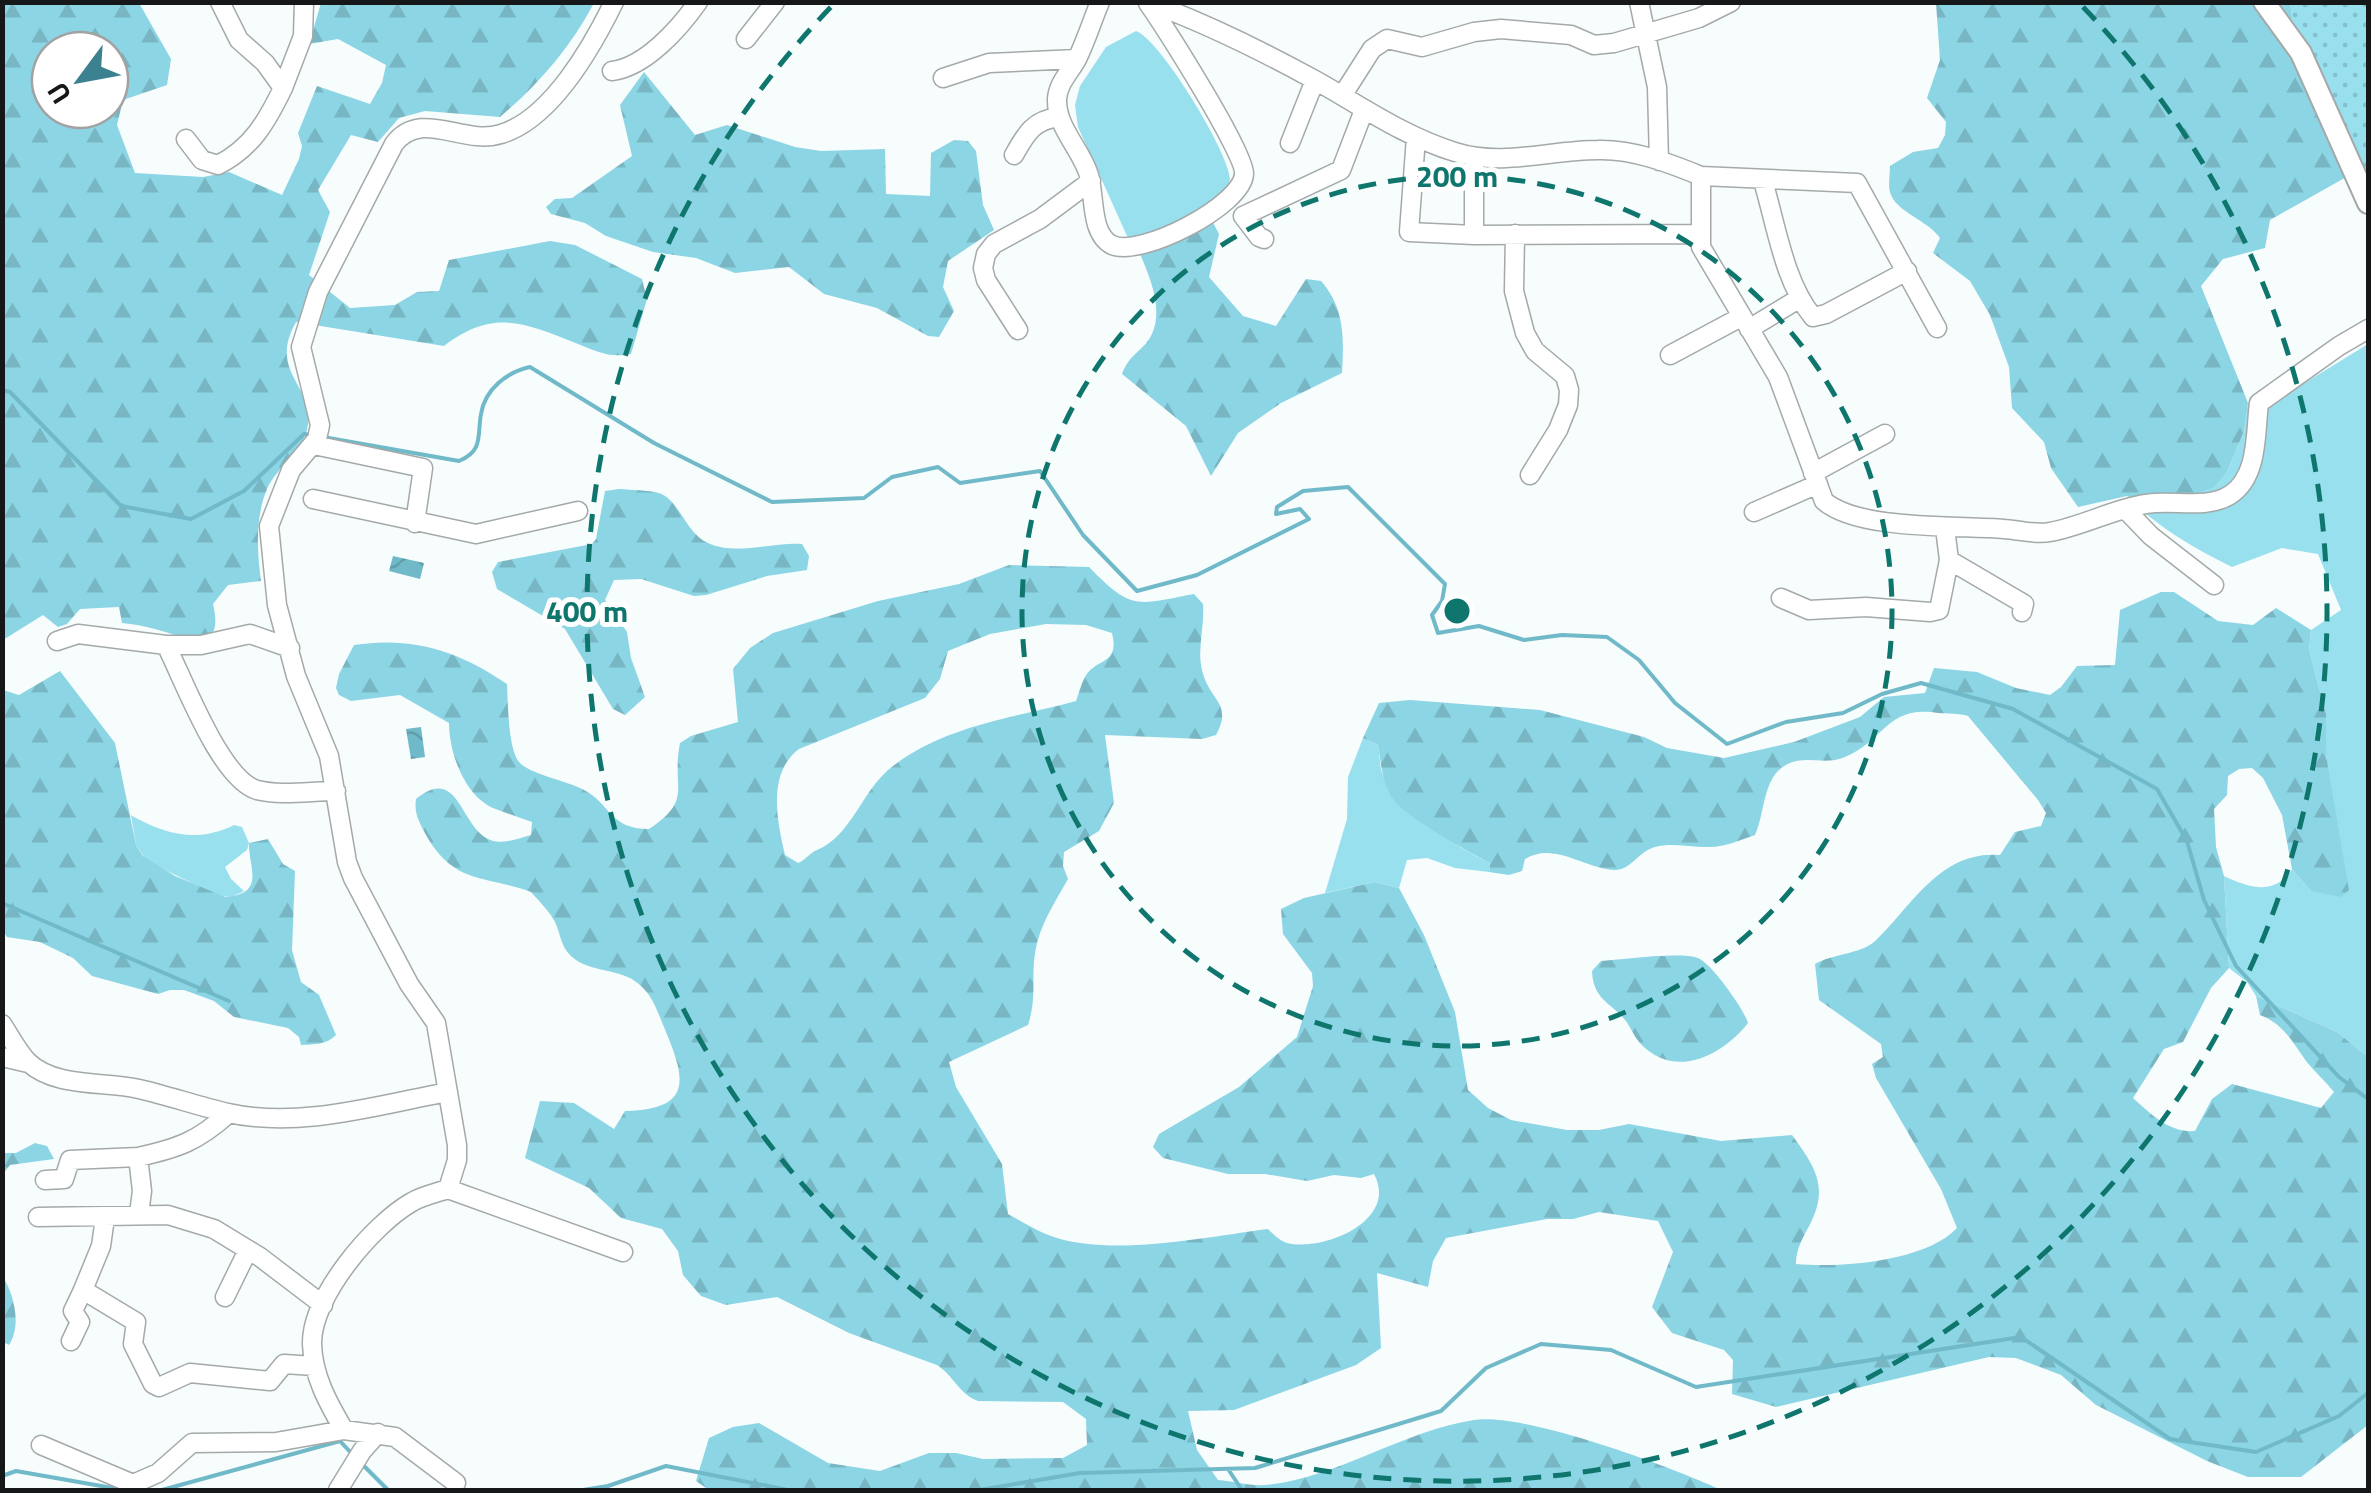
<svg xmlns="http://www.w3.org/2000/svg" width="2371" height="1493" font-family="'Titillium Web',sans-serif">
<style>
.green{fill:#99e0ef}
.forest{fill:url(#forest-firs);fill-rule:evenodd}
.park{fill:url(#park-dots)}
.water{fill:url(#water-waves)}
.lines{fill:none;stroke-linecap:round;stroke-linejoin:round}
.stream{stroke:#70b9c8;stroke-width:4}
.minor-casing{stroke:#a4a9aa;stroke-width:21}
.tertiary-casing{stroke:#a4a9aa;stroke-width:24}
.minor{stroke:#fff;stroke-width:18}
.tertiary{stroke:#fff;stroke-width:20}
.ring{fill:none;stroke:#0f766e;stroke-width:5;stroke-dasharray:18 12}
.centre{fill:#0f766e;stroke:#fff;stroke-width:5}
.ring-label{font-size:30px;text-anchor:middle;font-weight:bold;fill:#0f766e;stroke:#fff;stroke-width:10;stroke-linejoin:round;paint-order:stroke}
</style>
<defs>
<pattern id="forest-firs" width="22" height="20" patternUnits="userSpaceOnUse" patternTransform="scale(2.5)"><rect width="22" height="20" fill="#8cd5e4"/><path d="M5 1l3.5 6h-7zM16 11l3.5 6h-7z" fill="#78b6c3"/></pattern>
<pattern id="park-dots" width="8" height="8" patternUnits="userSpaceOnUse" patternTransform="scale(2.5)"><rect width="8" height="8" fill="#99e0ef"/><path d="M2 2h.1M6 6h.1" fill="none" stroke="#83bfcc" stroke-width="1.8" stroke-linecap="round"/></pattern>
<pattern id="water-waves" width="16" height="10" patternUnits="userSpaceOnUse" patternTransform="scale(2.5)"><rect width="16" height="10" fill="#70b9c8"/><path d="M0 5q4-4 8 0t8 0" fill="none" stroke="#609eab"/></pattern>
</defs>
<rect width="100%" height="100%" fill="#f7fcfd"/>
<!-- green -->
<path class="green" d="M1136,31c23,7 93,121 94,148 0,1 -3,14 -3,15l-44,27 -51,19 -5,-4 -49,-109 -3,-22 5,-19 26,-39z
M2368,344v713l-31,-25 -81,-36 -9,-14 -18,-14 -5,-92c25,12 51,20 68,-7l19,22 22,-83 -7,-53v-41l-17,-64 2,-20 30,-20 -23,-56 -36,-6 -50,19c-40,-20 -74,-39 -105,-71l29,1 72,-27 16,-39 4,-28 26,-1z
M1363,738l15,7c2,9 1,24 6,32 18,35 72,70 106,86l-1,9 -34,-4 -28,-10 -20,2 -8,28 -24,-6 -50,11 22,-74 1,-42z
M131,815c34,20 67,28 103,10l8,2 7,16 -2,7 -22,17 6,12 13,12 -12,6 -14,-1 -71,-35 -11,-16z"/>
<!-- forest -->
<path class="forest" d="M2290,2l4,28 26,39 44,98 -94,53 -5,28 -42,11 -22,27 47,117 -4,28 -16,39 -14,17 -20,7 -38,3 -29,-1 -49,11 -27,-39 -7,-26 -32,-34 -3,-41 -19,-52 -20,-34 -37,-28 7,-15c-12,-18 -45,-26 -50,-46 -2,-7 0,-19 0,-26l23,-14 25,-4 7,-13 1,-13 -19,-24 13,-38 -4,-57z
M3,3h136l32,56 -4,26 -44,15 -6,25 18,48 68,4 26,-5 53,23 17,-36 3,-13 -4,-13 19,-47 53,18 12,-21 4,-18 -48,-26 -29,5 12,-41h273c-23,44 -56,82 -94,114l-75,-6 -26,7 -21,24 -27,-7 -33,55 12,22 -21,63 41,33 45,-3 22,-13 22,-1 10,-31 101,-19 25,4 67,34 5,20 -16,55c-21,4 -33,-2 -53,-10 -53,-21 -84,-36 -134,2l-148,-24c-28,50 17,62 12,102 -3,28 -31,42 -41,65 -12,28 -10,64 -6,92l-33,4 -15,19c13,54 -31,32 -58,25 -11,-3 -22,-5 -33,-6l-3,-16 -39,2 -13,15 -9,3 -15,-12 -40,25zM50,50h60v60h-60z
M644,72l51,63 32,-10 68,22 26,4 64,-2 1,45 44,2 1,-43 23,-13 14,1 8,10 7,54 11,25 -46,31 -5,26 11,24 -15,26 -11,-1 -51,-28 -53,-14 -35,-27 -54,6 -39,-15 -43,-6 -47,-16 -21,-13 -34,-9 -5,-7 9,-8 17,-1 60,-42 -12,-51z
M1205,207l14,27 -10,43 34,39 33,10 30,-47 15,2c24,27 23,58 21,92l-61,30 -43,30 -27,43 -25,-50 -64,-52c8,-21 20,-22 29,-38 15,-29 -5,-67 -16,-94l19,-7z
M619,489c13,1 28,1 40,4 21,7 26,40 49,50 28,13 64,-1 94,1l7,12 -2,14 -40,6 -61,19 -12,1 -53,-17 -27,1 -9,20 22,32 4,26 14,39 -20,18 -12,-6 -48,-80 -68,-40 -5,-17 6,-10 94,-18 4,-5 9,-48z
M1009,565l80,2c43,44 47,38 105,27l9,10c2,25 -8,49 1,73 9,25 28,28 12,58l-14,4 -97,-4 9,68 -15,28 -35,21 -1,14 5,13c-13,23 -29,47 -33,74 -4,27 2,44 -7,72l-79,37 7,25 46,77 6,50c15,8 32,19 49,24 59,18 149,-1 211,-9 5,5 12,12 19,14 38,9 112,-23 87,-69l-13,4 -27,-3 -27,6 -42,-7h-37l-65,-16 -10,-11 6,-13 80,-47 58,-50 16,-51 -1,-13 -29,-39 -2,-25 23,-11 71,-16 24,6 25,47 31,77 13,78 20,18 23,12 56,10h32l30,-6 92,17 71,-6c24,33 38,53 16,93 -7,13 -12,22 -12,36 44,4 129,-2 161,-36l-16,-39 -65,-111 -4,-14 11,-7 -2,-13 -62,-44 -4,-36c17,-10 45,-10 59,-22 37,-34 65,-92 126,-87l15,-23 26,-6 5,-13 -8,-13 -70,-84c-9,-3 -20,-2 -30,-3 -52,-8 -53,28 -93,44 -23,10 -45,-6 -66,13 -16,15 -15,46 -24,65 -15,5 -30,12 -45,12 -19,1 -37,-5 -55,0 -16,4 -24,23 -40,23 -30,-1 -61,-29 -90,-11l-3,12 -13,4 -20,-3 1,-9c-22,-11 -76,-42 -93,-59 -14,-15 -16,-39 -19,-59l-15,-7 16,-35 31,-3 130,10 104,27 23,11 57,10 70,-16 66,-25 24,-20 41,-4 9,-25 43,4 39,16 34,7 11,-8 16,-21 38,-1 5,-55 41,-18h13l44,29 35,4 23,-17 35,22 -2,20 17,64v41l23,135 -8,7 -30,-6 -19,-22 -10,-54 -19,-37 -11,-10 -13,1 -11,7 -1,19 -13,14 2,38 8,29 5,92 -18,20 -28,54 -19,7 -31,49c18,16 36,35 62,33l17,-32 20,-15 89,24 13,-16c-9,-11 -19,-20 -28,-31 -13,-18 -22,-37 -46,-46l-4,-19 81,36 31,25v368l-67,52h-53l-41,-16 -111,-56 -35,-30 -45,-17 -27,-1 -213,50 -44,-13 1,-34 -9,-10 -52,-17 -20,-26 21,-55 -15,-31 -59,-9 -26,7h-26l-101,19 -13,23 -5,26 -51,-14 4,75 -25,17 -122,45 -46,1 9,39 21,30c15,1 31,6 46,5 69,-5 138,-54 210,-65 50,-8 198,47 247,70h-1012l-13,-9 13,-43 24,-11 26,-4 69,40 52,8 49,-18h27l27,6 80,-1 24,-13 -1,-26 -23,-17 -85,-1c-19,-7 -24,-25 -41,-36l-88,-32 -72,-36 -51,8 -25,-9 -18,-21 -5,-24 -16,-22 -41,-11 -32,-30 -64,-30 15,-57 34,2 40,26 11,-18c64,-2 63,-27 41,-79 -7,-16 -12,-35 -26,-47 -19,-18 -50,-11 -69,-29 -11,-11 -10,-21 -16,-34 -5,-10 -16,-21 -24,-30 -46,-17 -77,-7 -105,-57 -7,-13 -12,-21 -10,-36 45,-36 43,32 77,42 11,3 28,-3 38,-6l1,-13c-13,-5 -26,-9 -39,-14 -29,-13 -44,-56 -44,-85l-49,-28 -49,6 -12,-6 -3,-7 3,-14 15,-29c58,-9 105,6 153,39 1,19 1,64 12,78 10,12 49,19 65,28 27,14 25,39 65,39 45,-30 22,-40 31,-86l11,-7 47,-14 -5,-53 17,-21 23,-15 105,-32 81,-17zM1046,624l40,1 26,8c8,33 -16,24 -27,44 -4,7 -6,16 -9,24 -62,17 -129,24 -183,65 -31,23 -41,70 -76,84 -8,3 -11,10 -19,13l-13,-8c-8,-34 -18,-82 14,-106l126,-51 15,-19 8,-28 42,-17z
M60,671l55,72 21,102 7,11 32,20 50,21c42,-3 23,-31 24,-54l19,-4 15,25 12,7 -3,79 9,32 18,13 17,40c-10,10 -21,9 -35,10l-2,-8 -11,-9 -54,-11 -20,-16 -30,-11h-14l-12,4 -66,-18 -19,-18 -33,-16 -33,-5 -4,-6v-241l16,5z
M1656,956c11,0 31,-2 42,2 13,5 46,51 50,65 -26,33 -74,58 -109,19 -5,-6 -8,-14 -13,-21 -15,-19 -33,-21 -34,-50l9,-10z
M35,1143l12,3 7,13 -44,6 -7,9v-21h13z
M2,1275c12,19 20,50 7,70l-6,-3z"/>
<!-- park -->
<path class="park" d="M2290,3h78v173l-48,-107 -26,-39z"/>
<!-- water -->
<path class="water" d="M393,556l31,7 -4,16 -31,-8z
M421,727l4,30 -14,2 -5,-30z"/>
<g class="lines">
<!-- stream -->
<path class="stream" d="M2,390l8,2 111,114 70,13 53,-28 60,-57 9,1
M323,437l136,24c25,-10 18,-26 22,-47 4,-25 26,-42 49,-47l124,76 118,59 92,-4 28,-21 46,-10 22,16 80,-12 43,64 54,56 60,-16 112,-56 -9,-10 -24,5 1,-7 26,-16 45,-4 97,97 -3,17 -10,14 6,18 41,-7 45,14 38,-5 45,2 32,23 36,43 52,41 59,-22 57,-9 39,-19 39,-11 92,26 144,80 30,52 17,59 32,66 103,111 29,22
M2,903l227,98
M360,1462l28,28
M1228,1469l14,21
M2,1476l14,-5 108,19
M162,1490l178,-49 13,14
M583,1490l25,-4 58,-20 122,24
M980,1490l100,-17 175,-5 186,-57 45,-43 55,-24 70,6 85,37 325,-50 149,102 86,13 83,-36 29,-23"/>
<defs>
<path id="minor" d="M1100,2c-8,19 -14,39 -23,57 -7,13 -19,24 -20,40 -1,28 24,50 32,76 6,21 1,59 23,70 28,13 130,-39 132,-71 2,-20 -80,-148 -96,-171
M1148,2c57,21 112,48 165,77 47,26 90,57 142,73 47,15 95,-2 143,-2 35,-1 71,13 103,26v71l77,130 46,124c35,30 135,24 180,28 16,1 31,6 46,3 33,-6 63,-23 96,-28 27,-5 60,6 84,-9 29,-19 25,-62 29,-92l80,-57 29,-17
M1639,2l18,85 2,74
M746,39l29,-37
M612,71c33,-4 67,-42 86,-69
M943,78l46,-15 88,-4
M283,88l20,-52 1,-34
M1342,96l30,-47 15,-10 35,8 52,-15 27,-3 70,6 23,10 20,-2 85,-25 32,-16
M1416,137l-7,95 65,3
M186,139l16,21 16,5c34,-17 49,-44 65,-77l-18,-25 -26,-23 -19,-38
M1290,143l25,-63
M1014,155c12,-21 19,-35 45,-38
M1474,157v78l224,-1
M1701,176l156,7 80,145
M1763,181c13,43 21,101 50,136l13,-3 81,-43
M1515,234l-1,57 11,42 10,18 30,25 4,14 -1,15 -10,25 -28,45
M1264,239l-5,-2 -16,-21 98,-46 23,-60
M1749,329l51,-31
M1018,330l-32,-50 -3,-12 3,-14 8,-10 46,-25 51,-38
M1670,355l71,-38
M314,445l109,23 -8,55
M1813,473l72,-39
M313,499l163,35 102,-23
M2125,509l26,27 63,49
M1754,512l64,-28
M1945,528l4,32 75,44 -2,8
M1781,598l28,12 57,-3 64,5 9,-2 10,-50
M57,641l21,-7 88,11c17,33 54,134 91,145 23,6 54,1 79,1
M166,645h35l49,-11 40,14
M2,1024c8,12 16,28 26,38 27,26 77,19 111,27 30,7 59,17 89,24 72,16 149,-8 220,-21
M2,1057l26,6
M45,1180l19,-1 6,-19 68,-3
M448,1189l175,63
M139,1214l3,-23 -4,-34c41,-9 60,-16 91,-44
M38,1217l130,-2 46,14 46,28 63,48
M105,1218l-4,28 -18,44 53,32 -3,22 20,40 6,3 31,-14 80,8 14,-17 30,2
M225,1297l23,-47
M71,1341l9,-19 -7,-11 10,-21
M41,1445l92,39 25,-11 34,-30 84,-1 68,-12
M456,1483l-61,-46 -51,-7c-16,-27 -31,-54 -32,-86 -1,-47 61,-120 100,-142 10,-6 24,-9 36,-13l9,-29v-15l-21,-122 -27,-39 -56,-106 -6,-16 -18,-106 -33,-80 -19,-71 -8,-79 22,-56 26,-31 3,-14 -19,-78 17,-55 76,-148c27,-36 69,2 107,-10 50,-15 91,-87 113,-132
M338,1490l24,-39 16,-18"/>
<path id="tertiary" d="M2264,2l37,51 67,150"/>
</defs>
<!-- minor casing -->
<use href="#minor" class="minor-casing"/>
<!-- tertiary casing -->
<use href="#tertiary" class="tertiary-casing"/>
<!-- minor -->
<use href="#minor" class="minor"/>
<!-- tertiary -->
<use href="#tertiary" class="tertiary"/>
</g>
<!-- distance rings -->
<g class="ring">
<circle cx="1457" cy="611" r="435"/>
<path d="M2083 7A870 870 0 1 1 831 7"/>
</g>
<circle cx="1457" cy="611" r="15" class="centre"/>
<g class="ring-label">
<text x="1457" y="187">200 m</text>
<text x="587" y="622">400 m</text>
</g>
<!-- border -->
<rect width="2371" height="1493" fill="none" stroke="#161718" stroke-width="10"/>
<!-- north arrow -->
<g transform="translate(80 80) rotate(238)"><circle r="48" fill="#ffffff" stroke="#a2a2a3" stroke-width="2.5"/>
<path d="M0-8L18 38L0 25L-18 38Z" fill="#3c818f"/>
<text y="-15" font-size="28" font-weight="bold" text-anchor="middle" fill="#161718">U</text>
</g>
</svg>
